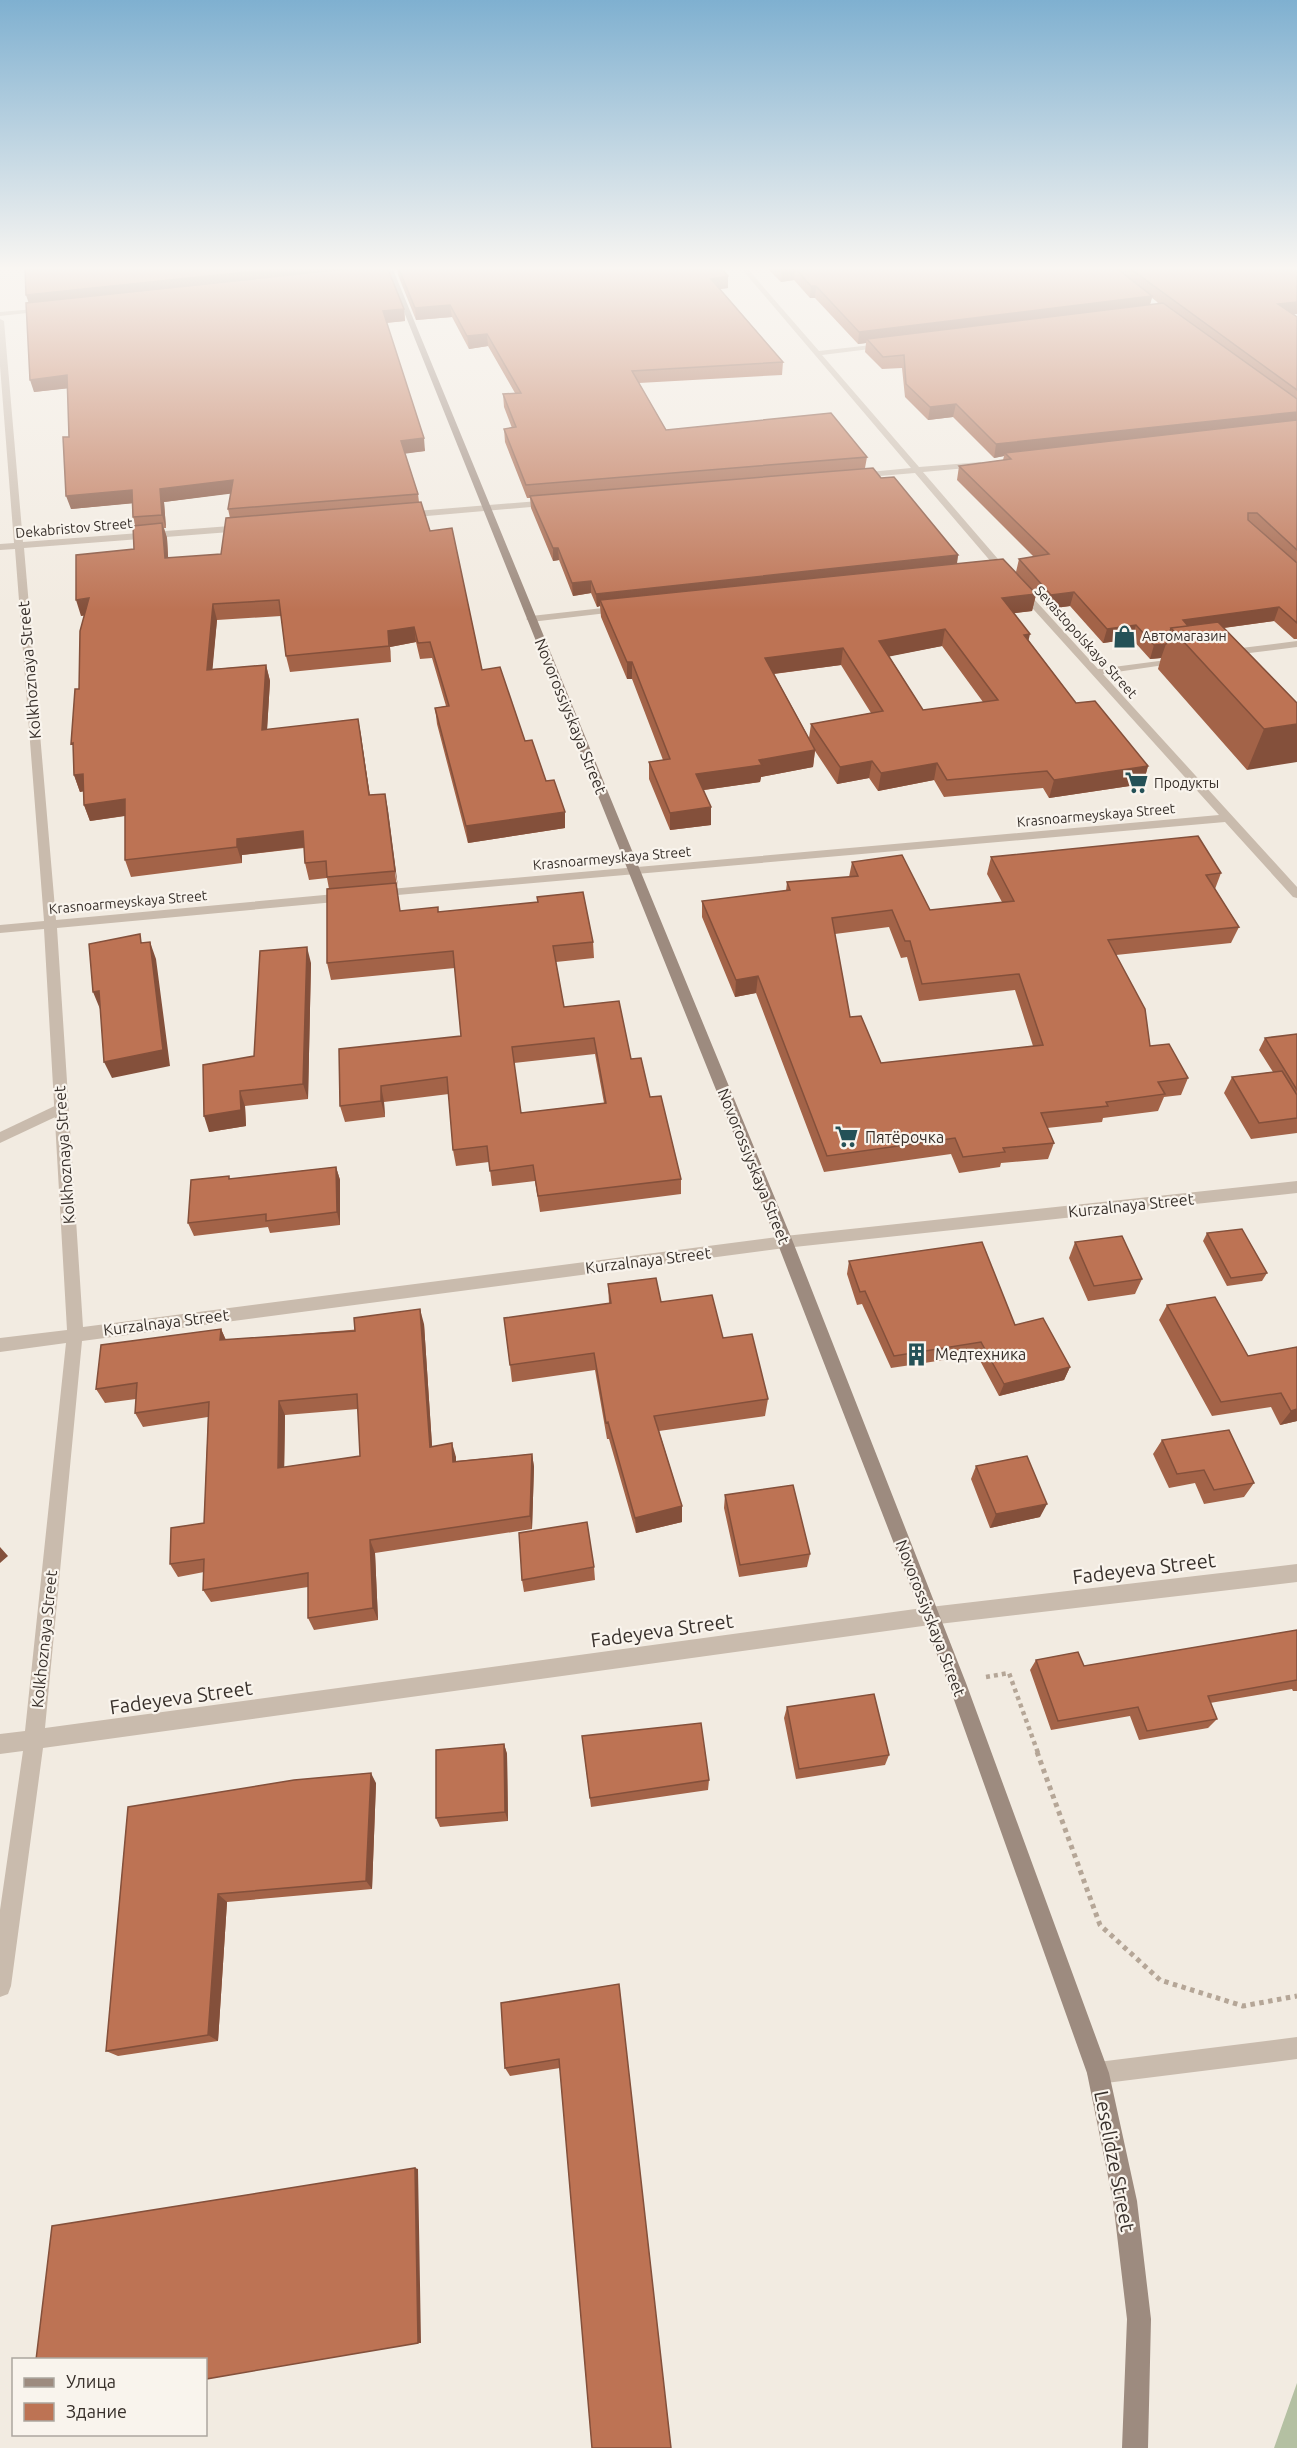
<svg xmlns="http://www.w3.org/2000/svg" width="1297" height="2448" font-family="Ubuntu,sans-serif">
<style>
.green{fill:#b4c0a2}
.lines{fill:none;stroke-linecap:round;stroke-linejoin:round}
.path-far1{stroke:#b5a697;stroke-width:4.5;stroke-dasharray:4 4;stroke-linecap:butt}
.path{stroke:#b5a697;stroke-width:5;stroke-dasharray:4.5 4.5;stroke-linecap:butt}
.lane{fill:#c9bbad;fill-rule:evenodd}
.street{fill:#c9bbad;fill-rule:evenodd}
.secondary{fill:#9d8b7f;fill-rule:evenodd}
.wall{fill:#a36348;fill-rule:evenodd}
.shaded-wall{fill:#84503b}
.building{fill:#bd7354;stroke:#84503b;stroke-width:1.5;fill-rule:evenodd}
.labels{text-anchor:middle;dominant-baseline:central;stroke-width:4.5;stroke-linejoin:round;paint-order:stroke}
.far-street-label{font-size:14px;fill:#38302b;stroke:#f9f4ed}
.far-poi-label{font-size:14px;fill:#38302b;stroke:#f9f4ed;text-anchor:start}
.street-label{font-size:16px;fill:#38302b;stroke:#f9f4ed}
.poi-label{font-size:16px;fill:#38302b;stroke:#f9f4ed;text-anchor:start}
.near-street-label{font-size:20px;fill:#38302b;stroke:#f9f4ed}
</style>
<rect width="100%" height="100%" fill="#f2ebe1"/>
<!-- green -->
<path class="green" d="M1297,2383v65h-23z"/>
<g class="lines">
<!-- path-far1 -->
<path class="path-far1" d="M986,1677l23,-4 29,80"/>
<!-- path -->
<path class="path" d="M1037,1752l63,173 60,55 83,26 54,-10"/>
<!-- lane -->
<path class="lane" d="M61,1103l7,5 -2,4 -66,31v-11z"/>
<!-- street -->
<path class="street" d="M740,267h6l73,84 70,-8 -3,4 -64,8 97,112 62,-5 1,2 -4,3 -55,5 81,94 94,103 84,-11v4l-4,1 -75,11 194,213v11l-4,-1 -68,-75 -850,75v-6l4,-1 840,-75 -221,-245 -83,-97 -59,5 -1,-2 4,-3 52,-5z
M47,308l-2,3 -45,5v-4z
M0,319l4,2 19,221 220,-17 4,3 -4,3 -219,17 32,372 290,-27 6,4 -6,4 -289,27 26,399 702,-91 512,-55v12l-512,55 -703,93 -37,387 885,-121 367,-43v18l-367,43 -887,123 -32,238 -3,8 -8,3v-87l23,-159 -23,3v-20l25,-3 41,-388 -66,9v-14l67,-8 -23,-401 -44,4v-8l44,-4 -29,-372 -15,1v-6l14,-1 -14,-177z
M551,500l4,3 -1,2 -150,13 -4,-3 4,-3z
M621,606l5,3 -2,2 -93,11 -5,-3 5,-3z
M1297,641v6l-72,9 -5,-3 5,-3z
M1297,2037v22l-199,25 -8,-3 -3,-8 3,-8 8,-3z"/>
<!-- secondary -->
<path class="secondary" d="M386,267h6l401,975 173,441 143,390 28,128 14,118 -3,129h-26l5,-129 -14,-118 -26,-128 -139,-390 -171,-441z"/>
</g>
<!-- wall -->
<path class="wall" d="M394,267h326l8,9v12l-8,1 63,73 -1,13 -143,8 27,47 201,27 -2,11 16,10 77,77 -1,9 59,8 3,-13 15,-2 -77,-77 2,-14 44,-6 1,-4 -10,2 -41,-41 -25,3 -23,-23 -3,-29 -20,1 -17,-17 1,-9 -8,1 -43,-46h-5l-16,-18 -13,2 -15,-15h531l-3,47 3,3v322h-3l-20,-18 -50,7 73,75 -50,67 -89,-101 3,-11 -11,1 -18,-20 -29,4 -33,-37 -22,3 -12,-14 -4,16 -18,2 15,28 47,62 72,63 -5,18 -94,14 -6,-10 -99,9 -10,-17 -56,11 -9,-13 -32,6 -22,-33 -2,16 -52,10 -1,5 -56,8 7,35 -41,5 -21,-51v-17l14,-2 -31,-81h-5l-26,-62 -1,-11 -3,1 -6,-14 -18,3 -14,-36 -6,1 -22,-53 -1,-10h-3l-22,-56 -1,-13 8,-1 -8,-21 -1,-13 12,-1 -27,-47 -19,3 -17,-32 -36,3 -18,-45 -1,-7h-2zM1152,298l4,3 3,3 -9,1zM942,646l41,56 -60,8 -34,-54zM841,665l30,48 -60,11 -2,14 -35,-64z
M28,303l376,6 1,12 -19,2 39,128 -20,2 13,41 1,8 63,168 43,71 21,40 19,47 -97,15 -31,-119 -2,-16 11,-2 -14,-48 -12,1 -4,-17 -26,5 1,15 -101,10 -4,-16 -5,-40 -64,4 -5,49 54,-4 4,16 -3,49 91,-11 12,76 15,-1 15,117 39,1 154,30 1,16 -38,4 8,45 67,52 19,38 31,82v15l-141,18 -5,-31 -43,5 -3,-24 -33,4 -3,-16 -4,-56 -65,8 1,15 -40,5 -5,-16 121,-70 -6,-68 -124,12 -4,-17 2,-74 -2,-11 -18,2 -4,-17 -1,-15 -62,7v8l-111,14 -6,-17v-44l-35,5 -6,-16v-14l-4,1 -6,-17 5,-86 6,-74 -4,1 53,-67 1,-24 -2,-8 -1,-14 -61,6 -3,-121 -34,4zM231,493l-3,16 2,9 -9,36 -53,4 -1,-20 -3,-10h2l-2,-26zM595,1054l9,49 -83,10 -7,-50z
M991,857l230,16 -6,16 24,38 -8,16 -115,12 34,91 38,32 -7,17 -17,2 -6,14 -55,7 -1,4 -55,6 7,15 -6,16 -47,4 -1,4 -41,6 -8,-19 -127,18 -68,-179 -21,4 -33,-80v-16l84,-10 1,-9 62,-5 3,-15 78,48 72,-8 -15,-28zM889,927l12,31 6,-1 12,44 96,-11 18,56 -152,17 -31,-46 -15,-83z
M311,963l-3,136 -63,7 1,20 -37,6z
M1297,1034v99l-46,6 -27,-46 8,-16 41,-5 -14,-22 6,-12z
M336,1167l4,13v45l-70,8 -2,-6 -74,9 -6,-13 42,-44z
M1207,1233l60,40 -5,8 -35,5 -24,-45z
M1075,1242l67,37 -7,15 -47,7 -19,-43z
M849,1261l166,64 55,42 -6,13 -65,16 -22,-41 -86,13 -29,-64 -5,1 -10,-31z
M608,1284l53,18 62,36 45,61 -3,17 -106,15 23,75v16l-46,11 -27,-94h-2l-12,-69 -83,12 -2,-17 99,-62z
M1167,1305l81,51 49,-9v74l-17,4 -9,-18 -59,9 -53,-96z
M424,1324l8,122 24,11v4l76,-7 2,13 -2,62 -157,24 3,67 -64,10 -6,-12v-31l-97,15 -8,-12 1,-18 -26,5 -8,-13 34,-41 4,-106 -65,10 -8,-14 1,-14 -31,4 -9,-14 125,-60 5,11zM358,1409l2,47 -76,11 1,-52z
M1162,1440l92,43 -10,14 -40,7 -9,-21 -26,5 -16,-34z
M976,1466l64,51 -50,11 -19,-49z
M725,1495l85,59 -3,13 -68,10 -15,-69z
M594,1567l1,13 -71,12 -2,-12z
M1297,1630v61h-4l-1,-2 -82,14 7,16 -9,9 -69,12 -9,-24 -79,14 -21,-60 6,-10 48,6z
M787,1707l102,48 -4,10 -89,14 -12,-61z
M582,1736l127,44 -1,10 -117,17z
M504,1744l3,10 1,67 -68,6 -4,-9z
M376,1783l-4,106 -145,13 -9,139 -100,15 -12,-5 22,-244z
M619,1984l-59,84 -50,8 -5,-8z"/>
<!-- shaded-wall -->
<path class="shaded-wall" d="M294,267h91l-355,40 -4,-12z
M795,268l-1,12 -13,2 1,-12z
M728,276v12l-18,2 1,-11z
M811,286h5l-1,12h-5z
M1152,296l-3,12 -282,31 -1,4 -8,1 1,-12z
M1297,302v12l-23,2 4,-12z
M450,305l2,12 -36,3 -1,-12z
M404,309l1,12 -21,2 -1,-12z
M487,334l1,12 -19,3 -2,-13z
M67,375l4,13 -37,4 -4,-12z
M956,404l-3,13 -25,3 2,-13z
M1297,412v12l-292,29 -1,3 -10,2 2,-14z
M424,438l1,13 -22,3 -2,-13z
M233,480l3,13 -72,9 2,26 -4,-13 -2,-26z
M132,490l4,13 -65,6 -5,-13z
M162,523l5,15 2,35 -4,-15z
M553,548h5l1,12 -6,1z
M958,555l-2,13 -356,32v6l-3,1 -1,-13z
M591,581v12l-18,3 -1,-13z
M1074,592l-4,14 -22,3 3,-14z
M1036,594l-4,17 -34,4 4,-17z
M89,598l5,16 -13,2 -5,-16z
M213,604l4,16 -6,66 -4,-16z
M1279,607l-5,14 -96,13 5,-14z
M1136,625l-4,14 -29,4 4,-14z
M414,627l2,15 -26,5 1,15 -3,-31z
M945,629l-3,17 -65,13 2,-18z
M1030,634l-4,17 -2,-16z
M1166,644l-5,14 -11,1 4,-14z
M843,648l-2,17 -77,10 1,-17z
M627,662h5v17h-5z
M266,665l4,16 -4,65 -4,-16z
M358,719l3,16 11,77 -3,-17z
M1297,724v38l-50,8 17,-41z
M815,750l-2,17 -52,10 -1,5 -64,9v-17l63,-14z
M872,761l-3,17 -32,6 3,-17z
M937,763l-3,17 -56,11 3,-18z
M1148,766l-5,18 -94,14 5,-18z
M83,774l7,16 -10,2 -6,-17z
M385,794l3,16 10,77 -3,-16z
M125,799l5,16 -40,6 -6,-16z
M711,807v18l-41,5v-17z
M565,812v16l-97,15 -2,-17z
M303,831l4,16 -65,8v8l-5,-16v-8z
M150,942l6,17 14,107 -58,12 -8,-16z
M307,947l4,16 -3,136 -5,-15z
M758,976l-2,17 -21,4 1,-17z
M99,991l1,18 -7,-17z
M381,1086l3,16 1,15 -4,-16z
M240,1091l5,15 1,20 -37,6 -5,-16z
M336,1167l4,13v45l-3,-13z
M420,1309l4,15 9,136 -3,-13z
M221,1329l6,14 -7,-3z
M1070,1367l-6,13 -65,16 5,-12z
M279,1401l6,14 -1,67 -6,-14z
M1297,1409v12l-17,4 11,-14z
M452,1443l4,14v18l-3,-13z
M532,1454l2,13 -2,62 -2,-13z
M1047,1504l-7,13 -50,11 6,-14z
M682,1506v16l-46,11 -1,-15z
M370,1540l5,13 3,67 -5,-12z
M0,1547l8,9 -8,7z
M504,1744l3,10 1,67 -3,-9z
M371,1773l5,10 -4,106 -6,-8z
M218,1894l9,8 -9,139 -10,-6z
M415,2168l3,1 3,174h-3z"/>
<!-- building -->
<path class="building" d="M25,267h269l-268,28z
M366,267h21l17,42 -21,2 41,127 -23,3 17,53 -190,15 5,-29 -73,9 2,26 -29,2 -1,-27 -66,6 -3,-59h6l-2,-62 -37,5 -4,-77z
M398,267h322l8,9 -17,3 72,83 -151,9 34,59 165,-17 36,44 -341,28 -22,-56 12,-2 -13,-33 18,-1 -34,-59 -20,2 -17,-31 -35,3z
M779,267h336l37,29 -293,36 -43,-46h-5l-16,-18 -13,2z
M1128,267h169v35l-19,2 19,13v73z
M1163,303l134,96v13l-301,32 -40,-40 -26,3 -24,-23 -2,-29 -21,2 -16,-18z
M1297,420v130l-40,-37h-9v7l49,43v60l-18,-16 -96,13 5,6 -17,2 -5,16 -12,1 -18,-20 -29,4 -33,-37 -23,3 -32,-36 30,-5 -90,-88 52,-7 -6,-6z
M873,468l8,10 13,-1 64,78 -362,39 -5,-13 -19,2 -14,-35h-5l-23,-52z
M421,502l9,29 22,-3 30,142 18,-3 25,74 7,-1 14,41 8,-1 11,32 -99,14 -31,-118 14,-2 -19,-64 -12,1 -4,-16 -26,4 1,15 -103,10 -7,-56 -66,4 -6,66 59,-5 -4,65 96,-11 11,76 16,-1 10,77 -68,6 -1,-16 -21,2 -2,-32 -66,8v8l-112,13v-61l-41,6 -1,-31 -9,1 -1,-32 -2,1 4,-55h4l1,-58 9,-33 -13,2v-45l58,-6 -1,-23 29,-3 3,35 56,-4 5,-36z
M1003,559l33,35 -34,4 28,36 -6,1 52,68 19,-2 53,65 -94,14 -7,-9 -100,9 -10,-17 -56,10 -9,-12 -32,6 -29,-43 72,-13 -40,-63 -78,10 50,92 -56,10 3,5 -66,9 15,33 -41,6 -21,-51 21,-3 -38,-97h-5l-27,-62zM945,629l53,71 -75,10 -44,-69z
M1218,622l79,81v21l-33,5 -93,-101z
M1198,836l23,37 -15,2 33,52 -131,13 37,69 5,37 19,-2 19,34 -30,4 7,12 -59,8 2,4 -67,7 13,30 -51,5 2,4 -42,5 -8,-19 -128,18 -69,-180 -22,4 -34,-79 88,-11 -3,-8 71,-6 -6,-14 50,-7 28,55 84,-9 -23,-44zM892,910l13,31h5l12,43 97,-10 24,71 -162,18 -20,-47 -11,1 -18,-99z
M396,883l4,28 38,-4v5l100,-10 -1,-5 46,-5 10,50 -40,4 11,61 55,-6 12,58 10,-1 9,39 11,-1 20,83 -143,17 -5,-31 -43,6 -3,-25 -34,4 -6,-73 -66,9v15l-41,5 -1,-57 122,-13 -8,-85 -126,12v-74zM594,1038l12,65 -85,10 -9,-66z
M140,934l1,9 9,-1 13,108 -59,12 -5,-71 -6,1 -4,-48z
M307,947l-4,137 -63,7 1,19 -37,6 -1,-51 51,-9 6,-105z
M1297,1034v56l-32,-52z
M1282,1071l15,24v23l-38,5 -27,-46z
M336,1167l1,45 -71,9v-7l-78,9 3,-43 38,-4v3z
M1242,1229l25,44 -36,5 -24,-45z
M1122,1236l20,43 -48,7 -19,-44z
M982,1242l33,83 28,-7 27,49 -66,17 -23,-42 -87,14 -29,-65 -5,1 -11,-31z
M656,1278l5,24 51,-7 11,43 29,-4 16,65 -114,17 28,90 -47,12 -27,-96 -2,1 -12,-70 -84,12 -6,-47 107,-15 -3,-19z
M1215,1297l33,59 49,-9v62l-6,2 -10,-18 -60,9 -54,-97z
M420,1309l10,138 22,-4 1,19 79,-8 -2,62 -160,24 3,68 -65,10v-45l-105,17 1,-31 -34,5 1,-36 33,-5 5,-121 -74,11 2,-30 -41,6 5,-44 120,-16 -1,11 135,-9 -1,-13zM357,1394l3,62 -82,12 1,-67z
M1229,1430l25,53 -40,7 -10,-20 -27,4 -15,-34z
M1027,1456l20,48 -51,10 -20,-48z
M793,1485l17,69 -70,11 -15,-70z
M587,1522l7,45 -72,13 -3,-47z
M1297,1630v50l-89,16 9,23 -70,12 -9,-24 -80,14 -22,-61 42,-8 6,14z
M874,1694l15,61 -90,14 -12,-62z
M701,1723l8,57 -119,18 -8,-62z
M504,1744l1,68 -69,6v-68z
M371,1773l-5,108 -148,13 -10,141 -102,16 22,-244 166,-27z
M619,1984l52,464h-79l-33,-389 -54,9 -4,-65z
M415,2168l3,175 -212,36v-19h-170l16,-134z"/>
<!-- sky -->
<linearGradient id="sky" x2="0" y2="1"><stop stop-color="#7fb0d0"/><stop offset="0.44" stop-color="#f9f6f2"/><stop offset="1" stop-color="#f9f6f2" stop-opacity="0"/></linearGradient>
<rect width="1297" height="610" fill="url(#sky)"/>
<!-- icons -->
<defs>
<symbol id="shop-bare" viewBox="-9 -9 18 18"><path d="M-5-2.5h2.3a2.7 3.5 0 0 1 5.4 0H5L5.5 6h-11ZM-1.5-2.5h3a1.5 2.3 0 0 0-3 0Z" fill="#245157" stroke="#f9f4ed" stroke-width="2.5" paint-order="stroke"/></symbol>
<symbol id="supermarket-bare" viewBox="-9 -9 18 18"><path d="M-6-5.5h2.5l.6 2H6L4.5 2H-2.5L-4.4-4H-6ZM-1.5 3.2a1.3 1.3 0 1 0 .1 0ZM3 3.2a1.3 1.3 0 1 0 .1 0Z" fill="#245157" stroke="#f9f4ed" stroke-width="2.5" paint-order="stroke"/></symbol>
<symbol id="building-bare" viewBox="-9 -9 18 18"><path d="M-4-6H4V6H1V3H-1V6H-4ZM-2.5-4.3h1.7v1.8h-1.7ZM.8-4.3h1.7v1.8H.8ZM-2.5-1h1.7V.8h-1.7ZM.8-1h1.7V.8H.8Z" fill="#245157" stroke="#f9f4ed" stroke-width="2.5" paint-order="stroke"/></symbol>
</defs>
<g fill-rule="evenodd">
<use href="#shop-bare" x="1108" y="620" width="33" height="33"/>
<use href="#supermarket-bare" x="1120" y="766" width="33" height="33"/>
<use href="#supermarket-bare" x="830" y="1120" width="33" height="33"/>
<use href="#building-bare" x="900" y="1338" width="33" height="33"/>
</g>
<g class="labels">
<!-- far-street labels -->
<g class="far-street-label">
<text transform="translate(74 528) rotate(-5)">Dekabristov Street</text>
<text transform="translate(1086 642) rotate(48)">Sevastopolskaya Street</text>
<text transform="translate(1096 815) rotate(-5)">Krasnoarmeyskaya Street</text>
<text transform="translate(612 858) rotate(-5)">Krasnoarmeyskaya Street</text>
<text transform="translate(128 902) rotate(-5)">Krasnoarmeyskaya Street</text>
</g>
<!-- far-poi labels -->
<g class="far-poi-label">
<text x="1142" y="636">Автомагазин</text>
<text x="1154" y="783">Продукты</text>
</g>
<!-- street labels -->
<g class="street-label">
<text transform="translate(29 670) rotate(-95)">Kolkhoznaya Street</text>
<text transform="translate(571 716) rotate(68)">Novorossiyskaya Street</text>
<text transform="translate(64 1155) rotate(-94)">Kolkhoznaya Street</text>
<text transform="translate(754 1166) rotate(68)">Novorossiyskaya Street</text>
<text transform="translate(1131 1205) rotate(-6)">Kurzalnaya Street</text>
<text transform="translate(648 1260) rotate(-7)">Kurzalnaya Street</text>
<text transform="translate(166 1322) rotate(-7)">Kurzalnaya Street</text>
<text transform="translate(931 1618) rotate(69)">Novorossiyskaya Street</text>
<text transform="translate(44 1639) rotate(-84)">Kolkhoznaya Street</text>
</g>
<!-- poi labels -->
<g class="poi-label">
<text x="865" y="1137">Пятёрочка</text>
<text x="935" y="1354">Медтехника</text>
</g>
<!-- near-street labels -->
<g class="near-street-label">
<text transform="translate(1144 1568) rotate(-7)">Fadeyeva Street</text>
<text transform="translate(662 1630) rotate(-8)">Fadeyeva Street</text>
<text transform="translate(181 1697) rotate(-8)">Fadeyeva Street</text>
<text transform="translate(1115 2161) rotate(79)">Leselidze Street</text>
</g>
</g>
<!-- legend -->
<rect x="12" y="2358" width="195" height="78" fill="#f9f4ed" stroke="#aca69f" stroke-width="1.5"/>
<rect x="24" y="2378" width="30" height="9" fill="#9d8b7f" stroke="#aca69f" stroke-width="1.5"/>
<text x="66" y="2388" font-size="18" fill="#38302b">Улица</text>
<rect x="24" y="2403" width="30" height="18" fill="#bd7354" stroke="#aca69f" stroke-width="1.5"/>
<text x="66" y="2418" font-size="18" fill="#38302b">Здание</text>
</svg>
